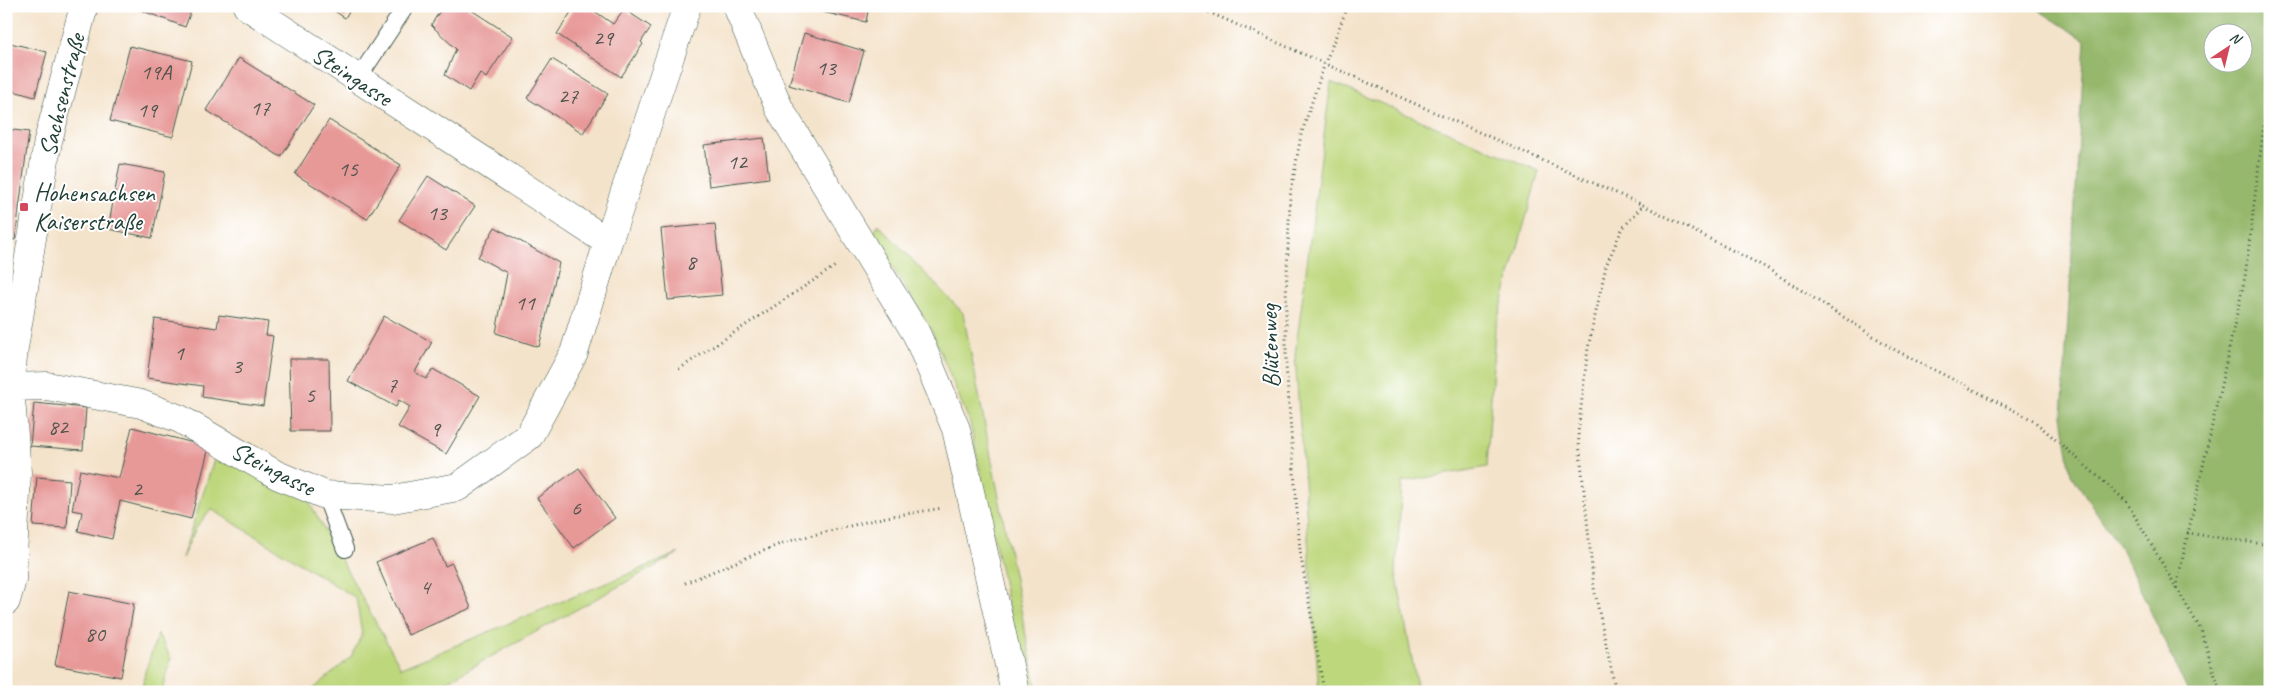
<svg xmlns="http://www.w3.org/2000/svg" width="2276" height="698" font-family="Caveat,sans-serif">
<style>
.green{fill:#bdd77c;stroke:#6e8a58}
.forest{fill:#96b86c;stroke:#5a7a50;fill-rule:evenodd}
.building{fill:#e79998}
.lines{fill:none;stroke-linecap:round;stroke-linejoin:round}
.lane-casing{stroke:#3f564b;stroke-width:18}
.street-casing{stroke:#3f564b;stroke-width:29}
.path{stroke:#3f564b;stroke-width:3;stroke-dasharray:1 4;stroke-linecap:butt}
.lane{stroke:#fff;stroke-width:16}
.street{stroke:#fff;stroke-width:28}
.poi-dot{fill:#d1495b;stroke:#fff;stroke-width:2}
.labels{text-anchor:middle;dominant-baseline:central;stroke-width:4;stroke-linejoin:round;paint-order:stroke}
.number-label{font-size:22px;fill:#51544d}
.street-label{font-size:25px;fill:#1f3d34;stroke:#fff}
.poi-label{font-size:25px;fill:#1f3d34;stroke:#fff;text-anchor:start}
</style>
<rect width="100%" height="100%" fill="#fff"/>
<filter id="ink" filterUnits="userSpaceOnUse"><feTurbulence type="fractalNoise" baseFrequency=".02" numOctaves="2"/><feDisplacementMap in="SourceGraphic" scale="10" xChannelSelector="R" yChannelSelector="G"/><feConvolveMatrix kernelMatrix="1 2 1 2 8 2 1 2 1" color-interpolation-filters="sRGB"/></filter>
<filter id="wash" filterUnits="userSpaceOnUse"><feTurbulence type="fractalNoise" baseFrequency=".0096" numOctaves="4" result="noise"/><feDisplacementMap in="SourceGraphic" scale="20" xChannelSelector="R" yChannelSelector="G"/><feGaussianBlur stdDeviation="1.12" result="paint"/><feColorMatrix in="noise" values="0 0 0 0 0 0 0 0 0 0 0 0 0 0 0 0 0 1.4 0 .05"/><feComposite in="paint" operator="in"/></filter>
<g filter="url(#wash)">
<rect width="100%" height="100%" fill="#f4e3cb"/>
<!-- green -->
<path class="green" d="M1331,82l208,89 -44,158 -8,138 -85,15 -6,90 22,120h-99l-24,-337z
M878,224l85,89 74,379h-11l-56,-269 -40,-96 -57,-91z
M215,457l92,41 94,170 278,-115 -252,139h-117l41,-35 11,-23 -6,-36 -145,-89 -15,19 -14,30z
M158,634l13,24 -9,34h-20l3,-20z"/>
<!-- forest -->
<path class="forest" d="M2032,6h238v686h-82l-65,-140 -52,-78 -9,-58 23,-376zM2214,32h30v30h-30z"/>
<g id="blocks">
<!-- building -->
<path class="building" d="M130,6h63l-8,21z
M327,6h25l-7,12z
M443,6h22l48,31 -27,41 -6,-5 -11,18 -24,-16 11,-26 -25,-24z
M575,6h12l26,18 11,-15 27,18 -10,15 2,2 -22,33 -64,-43z
M796,6h73l-3,16z
M804,33l60,18 -15,52 -60,-18z
M6,42l41,10 -12,45 -29,-8z
M130,46l62,15 -19,76 -63,-16z
M239,58l75,47 -33,52 -75,-47z
M552,59l56,35 -25,39 -56,-35z
M329,120l72,45 -34,54 -72,-45z
M6,129l23,3 -14,108 -9,-2z
M764,138l5,40 -60,8 -5,-41z
M120,164l45,8 -13,66 -44,-9z
M428,176l47,30 -29,44 -47,-30z
M715,224l7,71 -54,5 -7,-71z
M495,227l64,36 -20,84 -43,-14 11,-60 -29,-16z
M219,315l49,7 -2,13 7,1 -10,70 -61,-9 1,-11 -56,-8 8,-59 62,9z
M384,316l48,26 -17,30 11,7 7,-10 47,27 -34,58 -48,-27 12,-20 -11,-7 -3,7 -48,-26z
M289,359h40l1,72h-39z
M34,403l52,5 -3,42 -53,-4z
M132,427l77,20 -18,72 -71,-18 -8,38 -34,-8 4,-19 -10,-2 8,-40 39,8z
M579,468l36,50 -41,30 -37,-50z
M37,477l33,3 -3,48 -34,-2z
M433,538l12,28 7,-3 19,45 -63,27 -32,-73z
M69,591l65,13 -13,73 -66,-12z
M6,685l8,7h-8z"/>
</g>
</g>
<g filter="url(#ink)">
<use href="#blocks" fill-opacity="0" stroke="#3f564b" stroke-width="1"/>
<g class="lines">
<defs>
<path id="lane" d="M357,80l49,-74
M325,495l20,54"/>
<path id="street" d="M247,6l361,236
M737,6l42,102 138,227 39,94 59,263
M10,387l37,-1 94,18 39,15 97,56 48,20 68,4 65,-12 71,-51 45,-83 34,-111 79,-236
M6,601l6,-21 5,-108 -7,-85 4,-39 34,-207 36,-135"/>
</defs>
<!-- lane casing -->
<use href="#lane" class="lane-casing"/>
<!-- street casing -->
<use href="#street" class="street-casing"/>
<!-- path -->
<path class="path" d="M1195,6l448,199 122,62 130,83 138,70 93,81 75,129 19,62
M679,369l158,-104
M2187,533l83,12
M685,583l100,-41 101,-25 57,-9
M2176,588l69,-311 25,-201
M1324,692l-24,-141 -14,-186v-67l4,-101 11,-62 24,-72 23,-57
M1616,692l-22,-104 -16,-155 10,-85 18,-82 16,-37 21,-24"/>
<!-- lane -->
<use href="#lane" class="lane"/>
<!-- street -->
<use href="#street" class="street"/>
</g>
</g>
<!-- markers -->
<rect class="poi-dot" x="19" y="202" width="10" height="10" rx="2.5"/>
<g class="labels">
<!-- number labels -->
<g class="number-label">
<text x="603" y="38">29</text>
<text x="826" y="68">13</text>
<text x="156" y="72">19A</text>
<text x="568" y="96">27</text>
<text x="260" y="108">17</text>
<text x="147" y="110">19</text>
<text x="737" y="162">12</text>
<text x="348" y="169">15</text>
<text x="437" y="213">13</text>
<text x="691" y="262">8</text>
<text x="525" y="303">11</text>
<text x="179" y="353">1</text>
<text x="237" y="366">3</text>
<text x="392" y="385">7</text>
<text x="310" y="395">5</text>
<text x="58" y="427">82</text>
<text x="435" y="429">9</text>
<text x="137" y="489">2</text>
<text x="576" y="508">6</text>
<text x="425" y="587">4</text>
<text x="95" y="634">80</text>
</g>
<!-- street labels -->
<g class="street-label">
<text transform="translate(352 76) rotate(33)">Steingasse</text>
<text transform="translate(62 95) rotate(-76)">Sachsenstraße</text>
<text transform="translate(1270 346) rotate(-92)">Blütenweg</text>
<text transform="translate(273 469) rotate(27)">Steingasse</text>
</g>
<!-- poi labels -->
<g class="poi-label">
<text x="34" y="193">Hohensachsen<tspan x="34" dy="29">Kaiserstraße</tspan></text>
</g>
</g>
<!-- margin -->
<rect width="2276" height="698" fill="none" stroke="#fff" stroke-width="25"/>
<!-- north arrow -->
<g transform="translate(2228 48) rotate(35)"><circle r="24" fill="#ffffff" stroke="#a5b1ae"/>
<path d="M0-4L9 19L0 12L-9 19Z" fill="#d1495b"/>
<text y="-8" font-size="14" font-weight="bold" text-anchor="middle" fill="#1f3d34">N</text>
</g>
</svg>
